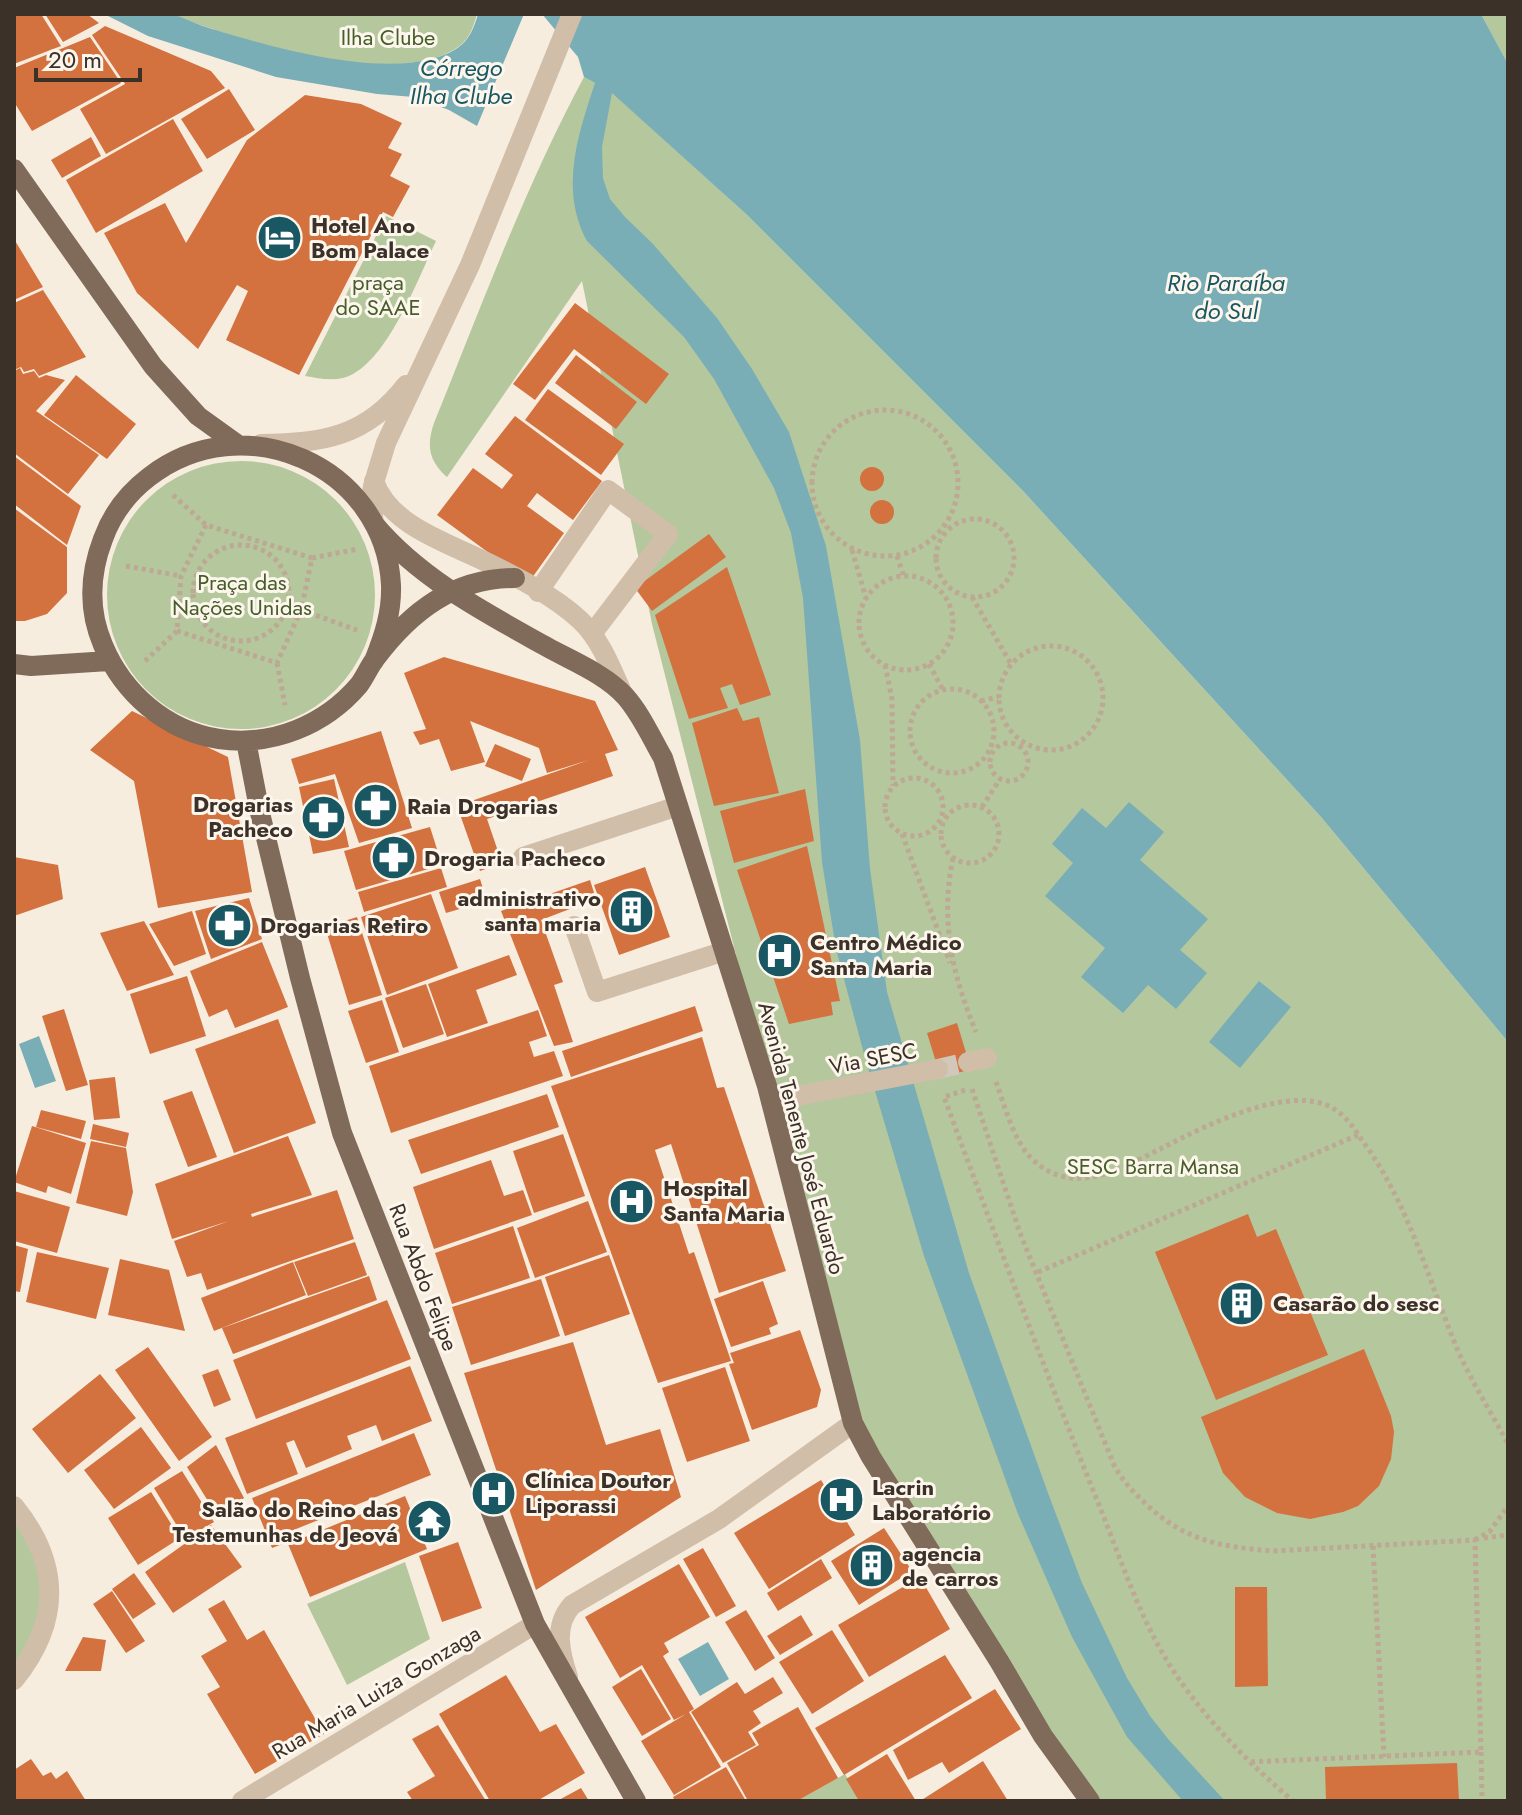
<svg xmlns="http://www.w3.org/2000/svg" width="1522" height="1815" font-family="Jost,sans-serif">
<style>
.green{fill:#b5c79c}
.water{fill:#7aaeb6}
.building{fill:#d3713f}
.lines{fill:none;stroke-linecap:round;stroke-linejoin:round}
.minor-tunnel{stroke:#d1c7bb;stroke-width:20;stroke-dasharray:20 10;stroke-linecap:butt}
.path{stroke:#bca893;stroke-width:5;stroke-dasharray:4 4;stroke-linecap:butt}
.minor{stroke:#d0bea9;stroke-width:20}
.major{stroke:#806a59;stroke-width:20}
.labels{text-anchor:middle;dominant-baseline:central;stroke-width:6;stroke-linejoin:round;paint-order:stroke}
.park-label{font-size:22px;fill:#465e2a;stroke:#fcf6ec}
.poi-label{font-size:22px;font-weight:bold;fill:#3c3129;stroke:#fcf6ec;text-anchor:start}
.street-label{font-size:22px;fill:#3c3129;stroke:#fcf6ec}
.water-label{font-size:24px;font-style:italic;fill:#195763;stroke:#fcf6ec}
</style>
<rect width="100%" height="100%" fill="#f6eddf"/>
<!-- green -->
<path class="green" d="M171,14h306c-4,14 -8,27 -22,35 -64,40 -218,-9 -284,-35z
M1481,14h27v50z
M584,77l28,15 134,122 277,277 298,326 187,225v759h-415l-238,-378 -203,-799 -70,-343 -135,196c-18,-16 -21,-31 -13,-54 47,-116 91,-236 150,-346z
M386,216l50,25c-18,37 -50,126 -93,137 -13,3 -26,0 -38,-2z
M107 595a134 134 0 1 1 268 0a134 134 0 1 1-268 0Z
M14,1520c6,8 10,18 15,27 21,45 11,79 -15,118z
M405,1562l25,77 -83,46 -40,-81z
M845,1774l16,27h-64z"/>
<!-- water -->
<path class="water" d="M104,14c21,0 47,-4 67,0 12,3 23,9 35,13 61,19 191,58 250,22 13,-8 18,-21 22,-35h46l-47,112 -28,-16 -35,-13 -37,-3 -101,-17 -128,-41z
M542,14h939l27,50v978l-187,-225 -298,-326 -277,-277 -134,-121 -10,54 1,31 7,21 15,18 28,27 64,74 35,51 37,63 37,114 34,194 10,129 17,123 82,281 79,220 34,90 45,95 23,38 19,24 56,61h-42l-56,-64 -55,-100 -54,-123 -94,-258 -60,-202 -28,-105 -14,-87 -19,-264 -12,-65 -17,-45 -60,-109 -30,-42 -97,-96c-28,-51 -9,-107 8,-158l-11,-6 -6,-20z
M1129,802l35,30 -24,28 68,59 -28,31 27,23 -31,36 -28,-24 -25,28 -42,-36 24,-29 -60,-52 28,-33 -21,-19 30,-36 24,20z
M1259,981l32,26 -51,61 -31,-26z
M39,1036l17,45 -21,7 -16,-44z
M708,1642l21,37 -29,17 -22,-37z"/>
<!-- building -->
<path class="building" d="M14,14h27l20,32 -47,18z
M45,14h42l12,9 -36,19z
M105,26l106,45 14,17 -119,66 -26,-45 45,-25 -33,-49z
M90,37l31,46 -89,48 -18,-29v-34z
M229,89l26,41 -48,29 -26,-40z
M305,95l56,9 41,19 -14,25 14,6 -12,22 20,10 -17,31 -10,-5 -84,163 -73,-35 22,-49 -11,-6 -39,64 -61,-56 -33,-60 61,-30 21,40 61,-103z
M173,119l30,52 -107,62 -30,-53z
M91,137l10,19 -39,22 -11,-18z
M14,239l29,48 -29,13z
M43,290l43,67 -47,19 -5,-7 -10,3 -3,-5 -7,3v-67z
M575,303l94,71 -23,30 -72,-55 -39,51 -22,-16z
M576,355l61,47 -21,27 -61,-46z
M20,368l3,6 11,-3 5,7 7,-3 19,5 -29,31 63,44 -31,39 -54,-41v-82z
M76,375l60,49 -29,35 -63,-44z
M548,389l76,55 -23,31 -76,-55z
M515,416l87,65 -29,39 -36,-27 -10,13 37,27 -35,49 -92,-67 36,-47 29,21 11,-14 -28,-21z
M14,456l67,50 -14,39 -53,-41z
M860 479a12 12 0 1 1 24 0a12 12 0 1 1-24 0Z
M870 512a12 12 0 1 1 24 0a12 12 0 1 1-24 0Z
M14,508l53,39v46l-20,21 -22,7h-11z
M709,534l17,23 -74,54 -17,-23z
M727,567l44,128 -31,10 -8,-21 -12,4 8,20 -39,11 -34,-104z
M444,657l151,44 23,49 -13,4 8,22 -126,43 15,44 -22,8 -23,-65 132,-46 -42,13 -8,-25 -69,-27 15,41 -34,9 -12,-32 -19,6 -7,-13 13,-3 -22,-56z
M737,708l6,13 16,-4 20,76 -65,13 -22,-83z
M132,711l96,46 24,135 -94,16 -24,-127 -44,-31z
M381,731l31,97 -53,15 -24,-69 -36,10 -8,-25z
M495,744l36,15 -9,22 -37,-15z
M334,779l15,68 -36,7 -14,-67z
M805,789l9,52 -80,22 -14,-52z
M430,827l12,38 -86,25 -12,-39z
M807,846l33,155 -9,1 2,13 -44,9 -52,-154z
M14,857l44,8 5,34 -49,17z
M645,867l25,70 -51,18 -25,-70z
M441,868l6,19 -83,25 -6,-20z
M480,879l7,22 -41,12 -7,-21z
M590,880l6,19 -55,21 22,62 -9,3 19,57 -19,4 -53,-135z
M431,894l27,74 -71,27 -26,-78z
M249,898l13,41 -51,20 -16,-48z
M192,911l14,43 -32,12 -25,-42z
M357,917l25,78 -33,10 -24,-78z
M144,921l30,54 -47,16 -27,-58z
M262,942l26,65 -53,21 -8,-19 -18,8 -19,-46z
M509,955l8,20 -41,15 12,33 -41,14 -19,-53z
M187,976l19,60 -56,18 -20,-60z
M426,984l18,50 -41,14 -18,-50z
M382,1000l17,52 -33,11 -18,-52z
M695,1006l8,25 -132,46 -9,-26z
M64,1009l24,76 -22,6 -24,-75z
M538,1010l9,26 -18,6 5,15 20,-6 9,25 -172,57 -22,-67z
M278,1019l38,104 -82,30 -39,-104z
M957,1023l14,46 -30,9 -14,-45z
M702,1037l15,51 7,-1 62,184 -67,22 -48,-149 -16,6 34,104 5,-2 37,109 -73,22 -107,-297z
M115,1077l5,41 -26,2 -5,-40z
M192,1091l25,66 -29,10 -25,-66z
M547,1094l12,33 -138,47 -13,-34z
M41,1110l45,11 -5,18 -45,-12z
M93,1124l36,9 -3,14 -36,-8z
M32,1126l54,17 -15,51 -23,-8 -2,7 -32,-11z
M563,1134l22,62 -51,17 -21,-62z
M288,1136l24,59 -61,19 1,3 85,-27 17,49 -147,51 -6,-17 -14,4 -13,-36 55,-20 -57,18 -17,-55z
M91,1141l35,7 7,44 -6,24 -51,-13z
M491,1160l13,36 19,-6 9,25 -98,34 -21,-62z
M14,1191l56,16 -13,46 -43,-12z
M588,1201l19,51 -72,26 -18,-50z
M1248,1214l9,23 19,-8 52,126 -112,45 -61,-148z
M513,1226l17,52 -78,26 -17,-51z
M355,1242l12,33 -59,21 -14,-34z
M14,1245l14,4 -8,43 -6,-1z
M37,1252l72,16 -13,51 -70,-17z
M609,1255l21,59 -65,22 -20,-59z
M120,1259l49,11 16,61 -77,-16z
M293,1262l13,33 -92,36 -13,-33z
M369,1276l8,24 -144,54 -11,-26z
M541,1279l19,57 -89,29 -19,-58z
M763,1281l15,43 -9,4 2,6 -40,13 -17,-48z
M387,1300l24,59 -155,60 -23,-59z
M800,1330l21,60 -4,17 -65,23 -23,-66 5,-1 -4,-10z
M573,1342l33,103 54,-16 21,68 -145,93 -72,-217z
M148,1347l64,90 -33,24 -64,-91z
M1364,1349l27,67 3,16 -3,27 -12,27 -21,20 -15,6 -33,7 -33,-6 -32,-16 -22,-24 -22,-56z
M410,1366l22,55 -50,20 -6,-16 -29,11 5,13 -46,19 -12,-28 -8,3 12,31 -51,20 -22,-56z
M725,1367l25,74 -63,21 -25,-74z
M218,1369l13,31 -17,7 -12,-32z
M100,1374l36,44 -68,55 -36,-44z
M141,1427l30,41 -57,41 -30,-39z
M414,1433l17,42 -150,60 4,8 -13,5 -20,-50z
M216,1445l28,53 -25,21 -32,-52z
M182,1471l32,51 -29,17 -31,-51z
M821,1480l34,55 -86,54 -35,-56z
M151,1492l29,46 -42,27 -30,-47z
M405,1496l22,53 -117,48 -22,-53z
M211,1525l31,42 -69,46 -28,-41z
M884,1528l28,43 -53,34 -28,-44z
M458,1542l24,66 -40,14 -23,-66z
M703,1548l33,58 -20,11 -33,-58z
M821,1559l11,19 -54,33 -11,-18z
M679,1564l31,53 -46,26 5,9 -6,4 31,53 -5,3 32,55 -47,28 -33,-54 45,-27 -12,6 -32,-55 -22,13 -35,-61z
M134,1573l22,31 -23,15 -21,-30z
M920,1577l30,52 -81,48 -31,-52z
M1235,1587h32l1,99 -33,1z
M112,1591l33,50 -19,12 -33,-49z
M224,1600l23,40 17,-10 60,104 -69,40 -48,-80 13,-7 -19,-31 26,-15 -19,-32z
M746,1610l29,48 -20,13 -30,-49z
M801,1615l12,20 -33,20 -13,-19z
M832,1630l32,51 -52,33 -33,-52z
M83,1637l23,3 -5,31h-36z
M945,1655l27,43 -128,77 -29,-47z
M641,1669l30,50 -29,17 -30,-49z
M506,1675l34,57 16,-8 29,49 -48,28h-47l-51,-87z
M773,1677l10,16 -30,18 8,12 -13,9 8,13 -33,18 -32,-51 46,-30 8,12z
M995,1689l26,40 -72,44 -7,-11 -34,18 -15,-30z
M798,1707l40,71 -41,23h-49l-21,-38 32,-18 -7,-12z
M438,1725l48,76h-73l-6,-9 28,-16 -23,-37z
M887,1754l29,47h-57l-13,-22z
M31,1759l12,17 8,-4 5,7 11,-8 19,30h-72v-31z
M983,1761l25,40h-88z
M1457,1763l2,38h-133l-1,-34z
M726,1767l20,34h-71l-2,-4z
M581,1788l8,13h-32z"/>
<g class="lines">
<!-- minor-tunnel -->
<path class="minor-tunnel" d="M938,1069l30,-7"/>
<!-- path -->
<path class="path" d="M812 483a73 73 0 1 1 146 0a73 73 0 1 1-146 0Z
M173,495l33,30 106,33 -11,52 -24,53 -100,-32 4,-55 25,-51
M936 558a39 39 0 1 1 78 0a39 39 0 1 1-78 0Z
M193 593a48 48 0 1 1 96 0a48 48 0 1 1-96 0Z
M852,550l14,48
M897,556l7,21
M312,558l46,-9
M126,566l55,10
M859 623a47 47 0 1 1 94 0a47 47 0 1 1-94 0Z
M972,597l39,67
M301,610l56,20
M999 698a52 52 0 1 1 104 0a52 52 0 1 1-104 0Z
M145,661l32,-30
M277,663l8,42
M929,664l14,26
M885,665l7,34 1,87
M910 731a42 42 0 1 1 84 0a42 42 0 1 1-84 0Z
M981,701l17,-4
M990 762a19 19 0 1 1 38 0a19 19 0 1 1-38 0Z
M885 807a29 29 0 1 1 58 0a29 29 0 1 1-58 0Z
M941 834a29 29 0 1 1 58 0a29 29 0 1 1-58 0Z
M982,807l18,-28
M902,834l48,129
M953,858c-13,63 -1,116 23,174
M996,1082c9,24 17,58 36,77 43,41 93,7 134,-13 41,-21 130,-66 171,-35 12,8 19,21 27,32 46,63 65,140 95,210 14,31 33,61 49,91
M972,1089l48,144 94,232c8,15 19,27 32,39 39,37 75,43 127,47l202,-11 6,212 -233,10
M965,1090l-21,7c50,134 99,270 153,403 25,61 45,128 84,182 32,45 70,83 112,119
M1038,1272l320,-137
M1484,1538l24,-3
M1475,1540l15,-9 18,-25
M1373,1546l11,211
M1481,1752l1,49"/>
<!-- minor -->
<path class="minor" d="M261,444c62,-1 105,-7 145,-59
M374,481c15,43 69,60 106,78 33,16 73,36 100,61 21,20 31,48 43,74
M374,524l-3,-25 2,-13 13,-43 84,-178 102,-251
M538,592l70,-102 60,44 -76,100
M523,857l155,-51
M574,926l23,66 128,-41
M968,1062l19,-4
M771,1101l167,-32
M14,1506c47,58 47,116 0,174
M568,1677c-8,-25 -15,-51 4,-72l147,-86 134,-96
M242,1801l293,-177"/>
<!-- major -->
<path class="major" d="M14,169l139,197 45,50 39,28
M374,524c46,55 112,89 173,123 25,14 58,27 78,49 16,18 26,41 38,62l104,328 86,337 18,34 128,204 44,75 47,65
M374,661c10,-25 18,-49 17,-76 -6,-120 -149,-181 -242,-108 -21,16 -37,37 -46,62 -13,34 -15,71 0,106 20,48 63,86 116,94 53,8 106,-14 140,-54 6,-8 10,-18 16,-26 36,-48 79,-81 140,-81
M14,664l17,2 78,-5
M246,741l14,72 40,165 42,155 193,491 101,177"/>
</g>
<!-- icons -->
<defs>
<symbol id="hotel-disc" viewBox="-11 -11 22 22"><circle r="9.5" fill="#195763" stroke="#fcf6ec"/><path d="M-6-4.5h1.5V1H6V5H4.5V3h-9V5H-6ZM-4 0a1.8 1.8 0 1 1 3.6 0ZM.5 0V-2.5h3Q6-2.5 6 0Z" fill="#fff"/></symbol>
<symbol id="pharmacy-disc" viewBox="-11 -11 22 22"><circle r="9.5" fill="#195763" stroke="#fcf6ec"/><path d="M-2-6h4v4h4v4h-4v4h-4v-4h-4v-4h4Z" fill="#fff"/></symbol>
<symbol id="building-disc" viewBox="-11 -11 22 22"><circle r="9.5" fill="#195763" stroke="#fcf6ec"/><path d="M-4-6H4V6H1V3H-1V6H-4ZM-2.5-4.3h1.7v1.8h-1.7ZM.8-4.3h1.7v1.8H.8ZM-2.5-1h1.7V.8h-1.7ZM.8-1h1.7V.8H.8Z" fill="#fff"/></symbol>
<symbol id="hospital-disc" viewBox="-11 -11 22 22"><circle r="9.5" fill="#195763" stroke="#fcf6ec"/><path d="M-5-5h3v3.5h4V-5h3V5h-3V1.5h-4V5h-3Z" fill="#fff"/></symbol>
<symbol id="temple-disc" viewBox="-11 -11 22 22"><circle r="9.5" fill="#195763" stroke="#fcf6ec"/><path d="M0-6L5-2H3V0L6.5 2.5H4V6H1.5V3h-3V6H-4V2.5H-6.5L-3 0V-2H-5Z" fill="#fff"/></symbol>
</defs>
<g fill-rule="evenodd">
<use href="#hotel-disc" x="254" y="212" width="51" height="51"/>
<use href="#pharmacy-disc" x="350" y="780" width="51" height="51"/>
<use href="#pharmacy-disc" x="298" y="792" width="51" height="51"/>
<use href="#pharmacy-disc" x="368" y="832" width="51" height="51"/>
<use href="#building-disc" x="606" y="886" width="51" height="51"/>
<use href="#pharmacy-disc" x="204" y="900" width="51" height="51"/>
<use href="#hospital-disc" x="754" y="930" width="51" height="51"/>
<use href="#hospital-disc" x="606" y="1176" width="51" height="51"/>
<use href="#building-disc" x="1216" y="1278" width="51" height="51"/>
<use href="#hospital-disc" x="468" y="1468" width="51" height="51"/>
<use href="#hospital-disc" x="816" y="1474" width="51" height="51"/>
<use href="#temple-disc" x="404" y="1496" width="51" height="51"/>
<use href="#building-disc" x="846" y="1540" width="51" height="51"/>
</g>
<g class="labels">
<!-- park labels -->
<g class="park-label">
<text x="388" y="37">Ilha Clube</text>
<text x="378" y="282">praça<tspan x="378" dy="25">do SAAE</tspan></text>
<text x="242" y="582">Praça das<tspan x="242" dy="25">Nações Unidas</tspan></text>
<text x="1153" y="1166">SESC Barra Mansa</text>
</g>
<!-- poi labels -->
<g class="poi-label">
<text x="311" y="225">Hotel Ano<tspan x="311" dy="25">Bom Palace</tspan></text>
<text x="293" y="804" text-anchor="end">Drogarias<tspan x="293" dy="25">Pacheco</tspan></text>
<text x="407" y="806">Raia Drogarias</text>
<text x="424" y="858">Drogaria Pacheco</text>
<text x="601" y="898" text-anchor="end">administrativo<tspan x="601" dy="25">santa maria</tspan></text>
<text x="260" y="925">Drogarias Retiro</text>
<text x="810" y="942">Centro Médico<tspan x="810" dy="25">Santa Maria</tspan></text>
<text x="663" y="1188">Hospital<tspan x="663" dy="25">Santa Maria</tspan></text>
<text x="1273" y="1303">Casarão do sesc</text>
<text x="525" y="1480">Clínica Doutor<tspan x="525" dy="25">Liporassi</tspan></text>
<text x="872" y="1487">Lacrin<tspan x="872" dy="25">Laboratório</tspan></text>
<text x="398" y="1509" text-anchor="end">Salão do Reino das<tspan x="398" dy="25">Testemunhas de Jeová</tspan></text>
<text x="902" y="1553">agencia<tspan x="902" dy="25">de carros</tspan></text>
</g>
<!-- street labels -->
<g class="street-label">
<text transform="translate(873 1058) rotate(-11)">Via SESC</text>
<text transform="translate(802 1138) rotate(75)">Avenida Tenente José Eduardo</text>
<text transform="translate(424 1277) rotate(69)">Rua Abdo Felipe</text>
<text transform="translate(376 1692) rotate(-31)">Rua Maria Luiza Gonzaga</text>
</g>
<!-- water labels -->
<g class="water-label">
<text x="461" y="67">Córrego<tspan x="461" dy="28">Ilha Clube</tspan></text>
<text x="1226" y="282">Rio Paraíba<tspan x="1226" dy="28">do Sul</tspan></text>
</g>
</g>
<!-- border -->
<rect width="1522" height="1815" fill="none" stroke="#3c3129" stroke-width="32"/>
<!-- scale -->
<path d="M36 68v12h104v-12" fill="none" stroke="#3c3129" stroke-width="4"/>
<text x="48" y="68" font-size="24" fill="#3c3129" stroke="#fcf6ec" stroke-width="6" paint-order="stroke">20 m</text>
</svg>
